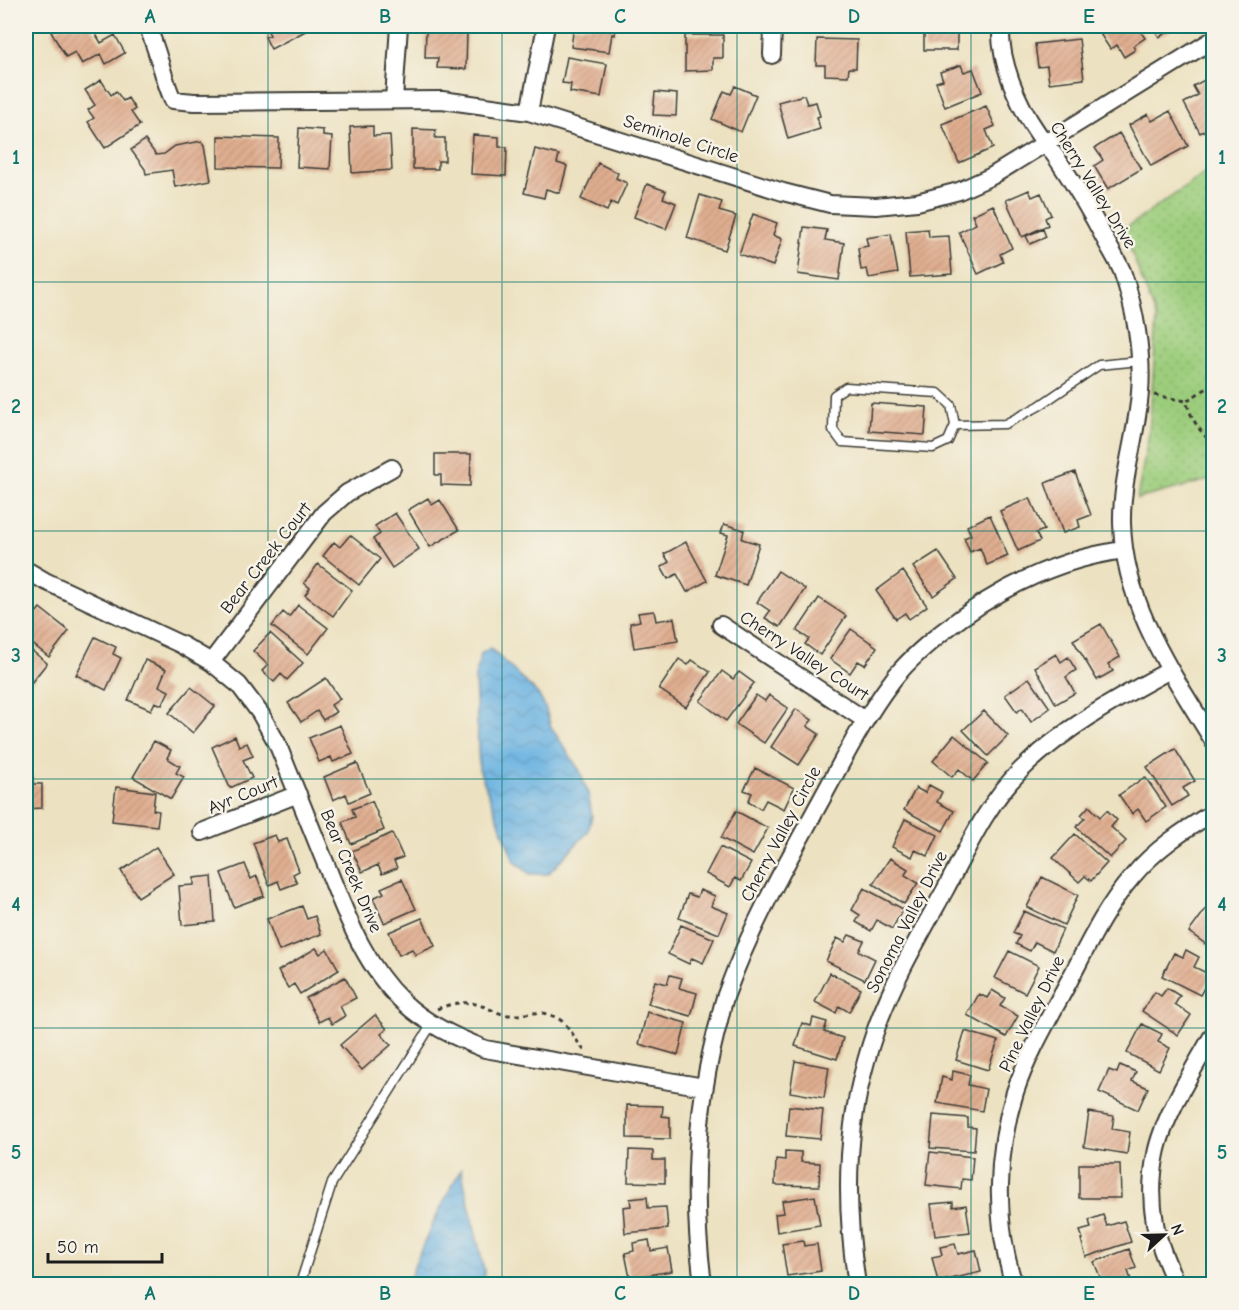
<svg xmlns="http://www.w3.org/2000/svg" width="1239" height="1310" font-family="'Comic Neue',sans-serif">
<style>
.grass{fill:url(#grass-dots);stroke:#5c744c;stroke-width:1.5}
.water{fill:url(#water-waves);stroke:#43677e;stroke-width:1.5}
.building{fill:url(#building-hatch)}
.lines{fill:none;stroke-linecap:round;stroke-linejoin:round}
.lane-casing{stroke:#3b3a35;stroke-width:11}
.street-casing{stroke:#3b3a35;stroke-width:20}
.path{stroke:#3b3a35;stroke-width:3;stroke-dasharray:4.5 4.5;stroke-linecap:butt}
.lane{stroke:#fff;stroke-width:8}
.street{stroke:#fff;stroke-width:16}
.grid{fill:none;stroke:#0f766e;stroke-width:1.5;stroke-opacity:0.55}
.labels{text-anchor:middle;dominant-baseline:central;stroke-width:5;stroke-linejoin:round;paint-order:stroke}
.street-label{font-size:18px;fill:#1c1c1c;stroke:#f7f3e8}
.neatline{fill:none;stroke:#0f766e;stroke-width:2}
.grid-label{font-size:20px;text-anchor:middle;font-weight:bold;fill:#0f766e}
</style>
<defs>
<pattern id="grass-dots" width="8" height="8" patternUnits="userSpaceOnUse" patternTransform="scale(1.5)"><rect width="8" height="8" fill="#9ccd7c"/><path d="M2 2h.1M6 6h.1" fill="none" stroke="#86af6b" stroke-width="1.8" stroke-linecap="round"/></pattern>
<pattern id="water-waves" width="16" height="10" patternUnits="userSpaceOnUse" patternTransform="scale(1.5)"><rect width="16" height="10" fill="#6ab2e1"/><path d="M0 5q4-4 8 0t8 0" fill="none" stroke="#5b98c0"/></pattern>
<pattern id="building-hatch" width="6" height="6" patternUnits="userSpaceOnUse" patternTransform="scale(1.5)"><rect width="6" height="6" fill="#e0ae90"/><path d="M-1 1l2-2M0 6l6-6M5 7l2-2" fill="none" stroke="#c0957c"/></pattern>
</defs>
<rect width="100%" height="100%" fill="#f7f3e8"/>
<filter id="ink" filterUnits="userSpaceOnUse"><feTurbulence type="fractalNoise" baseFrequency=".0167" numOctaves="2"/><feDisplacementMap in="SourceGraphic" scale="12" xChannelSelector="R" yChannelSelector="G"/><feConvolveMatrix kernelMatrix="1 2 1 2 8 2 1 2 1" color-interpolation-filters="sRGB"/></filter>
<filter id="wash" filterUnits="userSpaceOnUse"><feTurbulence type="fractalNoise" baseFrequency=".008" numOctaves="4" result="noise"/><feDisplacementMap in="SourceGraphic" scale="24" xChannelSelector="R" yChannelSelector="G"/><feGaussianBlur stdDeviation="1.35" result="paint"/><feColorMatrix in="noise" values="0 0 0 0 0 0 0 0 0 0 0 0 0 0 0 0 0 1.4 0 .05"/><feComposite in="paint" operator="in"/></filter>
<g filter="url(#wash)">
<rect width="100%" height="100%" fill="#ece1c0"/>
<!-- grass -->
<path class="grass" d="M1213,168v311l-76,20 12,-66 8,-114 -34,-89z"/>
<!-- water -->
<path class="water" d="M490,648l48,46 7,13 6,20 29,44 8,23 4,22 -4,16 -40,42h-18l-16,-13 -35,-92 -4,-93 6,-22z
M461,1169l23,101v14h-76c13,-40 33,-77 53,-115z"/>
<g id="blocks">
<!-- building -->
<path class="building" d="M63,26h28l10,17 14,-8 10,18 -19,11 -5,-10 -19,10 -7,-12 -9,5 -15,-25z
M182,26h22l-17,9z
M265,26h50l-44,23 -6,-12 5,-2z
M574,26h42l-1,9 -3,-1 -3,18 -38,-5z
M917,26h53v6h-13v18h-33v-21h-7z
M1033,26h41v1l-40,5z
M1095,26h42l8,12 -12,8 2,4 -11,7 -7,-12 -7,4z
M1152,26h27l-20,11z
M426,31l41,1 -1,37 -29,-1 1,-10h-13z
M685,35h38v23h-10v12l-28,1z
M817,39l40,1 -1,28h-7l-1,8 -23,-1v-10h-9z
M1079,39l5,40 -35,4 -2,-17 -9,1 -3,-23z
M567,57l40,7 -6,33 -31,-5 1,-8 -9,-1z
M961,65l3,7 9,-3 9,23 -37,15 -9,-25 7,-2 -3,-8z
M1214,75v51l-14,7 -16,-30 14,-8 -5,-9z
M101,80l10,15 5,-4 7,10 5,-3 7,11 -4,3 9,13 -35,23 -17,-26 6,-4 -6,-8 7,-5 -10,-15z
M735,86l21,9 -15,37 -29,-13 12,-28 7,3z
M655,92l22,2 -1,22 -23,-1z
M804,95l3,9 9,-2 4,14 -3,1 3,12 -32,10 -10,-37z
M986,106l9,20 -9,4 7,18 -34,15 -17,-39z
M1170,111l18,35 -37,20 -22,-41 19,-11 4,7z
M373,126v10l17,-1 2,35 -40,3 -2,-46z
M299,128l24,2v6l9,1 -2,32 -33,-2z
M413,129l23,1 -1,8h10v23h-7v8h-25z
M1119,133l22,36 -33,20 -14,-23 9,-6 -8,-12z
M473,135l26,2v10h8l-1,29 -35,-2z
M218,136l61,2 -1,30 -60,-1z
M145,140l11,15 8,-1 11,-8 27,-5 3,4 6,35 -36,7 -3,-17 -26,4 -1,-5 -14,-19z
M535,149l24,6 -2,8 10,3 -7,27 -14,-4 -2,9 -20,-5z
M598,163l20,10 -2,5 11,5 -10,22 -6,-3 -4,9 -26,-12z
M647,184l19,7 -3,7 13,5 -10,26 -32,-12z
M1029,190l3,7 9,-4 10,22 -6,3 3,7 -26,12 -16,-37z
M700,195l22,7 -3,9 17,5 -11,34 -38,-12z
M993,205l19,43 -12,6 3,8 -25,12 -19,-42 17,-8 -4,-9z
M753,214l24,9 -4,12 9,4 -9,27 -34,-12z
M804,227l23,3 -2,10 19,3 -5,37 -41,-6z
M928,229l1,8 20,-1 3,38 -42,3 -4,-46z
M1043,229l3,8 -16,7 -4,-8z
M891,234l7,39 -29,5 -2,-9 -6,1 -3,-22 10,-2 -2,-8z
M871,403l56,4 -2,28 -56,-4z
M435,454h36l-1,32 -29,-1v-10h-6z
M1075,472l16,43 -13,5 2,7 -17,6 -18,-50z
M428,498l4,7 8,-5 19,30 -29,17 -22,-37z
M1030,498l14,32 -8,3 4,8 -22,10 -18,-40z
M395,513l24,36 -27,19 -19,-29 7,-5 -5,-8z
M990,515l18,41 -21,9 -7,-17 -10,4 -6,-14 7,-3 -4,-9z
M724,524l20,6 -2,9 17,5 -13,41 -31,-10 13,-40 -7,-2z
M350,535l30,24 -21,26 -36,-29 11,-14 6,5z
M686,542l21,39 -20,11 -10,-18 -9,5 -7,-12 8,-5 -5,-8z
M938,551l19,28 -24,17 -20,-29z
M318,564l34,26 -19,26 -28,-21 5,-7 -6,-5z
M778,571l27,18 -25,38 -15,-9 5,-7 -13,-9z
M903,571l24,35 -18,13 -4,-6 -9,6 -20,-28z
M819,598l27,18 -26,39 -15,-11 4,-5 -12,-8z
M298,605l30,23 -20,26 -36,-28 11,-14 6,5z
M40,608l29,23 -20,26 -23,-18v-22l4,3z
M654,611l2,10 18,-3 4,23 -44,7 -4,-25 10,-2 -2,-8z
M1101,624l19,33 -12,7 5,7 -16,9 -24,-40z
M851,629l26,18 -12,18 -7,-4 -8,12 -20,-14z
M270,633l33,30 -16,17 -6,-6 -7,8 -12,-11 6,-6 -15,-14z
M95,637l21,10 -3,7 8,4 -15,32 -30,-15z
M26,646l21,17 -20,25 -1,-2z
M1056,654l5,8 7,-5 8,13 -10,7 9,16 -19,11 -21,-37z
M679,659l9,6 4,-5 18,12 -24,35 -27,-18z
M145,660l21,9 -7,17 10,5 -7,14 -7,-3 -4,8 -23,-10z
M722,671l11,8 6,-7 15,11 -28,38 -26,-20z
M326,678l14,21 -9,6 5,7 -13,8 -6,-9 -16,11 -13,-19z
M1029,678l21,30 -19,14 -9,-14 -5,4 -12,-17z
M191,687l24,19 -22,27 -24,-20z
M756,695l9,6 4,-6 19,13 -24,35 -28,-19z
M796,709l16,11 -5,6 12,8 -20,31 -28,-18z
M984,711l24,25 -20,20 -25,-26z
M340,725l13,29 -20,8 -2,-5 -12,5 -10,-24z
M954,735l34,28 -15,18 -14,-12 -7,8 -19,-16z
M235,736l4,10 8,-3 6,13 -10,4 9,18 -22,10 -18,-41z
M154,741l17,9 -4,8 13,8 -4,7 8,4 -13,22 -38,-22z
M1175,749l20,32 -12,7 5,8 -16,10 -25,-39z
M357,763l13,30 -21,9 -3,-8 -13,6 -9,-23z
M755,768l39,20 -10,21 -18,-9 -5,9 -13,-7 4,-9 -8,-3z
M26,775h7v9h9v24l-16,1z
M1145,777l21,30 -20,14 -8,-12 -6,5 -13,-19z
M929,785l13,7 -5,10 17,9 -11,20 -39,-21 12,-22 9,5z
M116,787l39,5 -2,18 6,1 -2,15 -45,-5z
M372,801l12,29 -33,14 -9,-22 13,-5 -3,-8z
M1089,806l11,11 7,-7 10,10 -6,7 15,14 -16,17 -34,-31 9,-9 -4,-3z
M736,811l32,17 -15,27 -32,-17z
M905,819l33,16 -10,21 -13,-6 -3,7 -20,-10z
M392,833l11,24 -9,4 3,7 -15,6 -4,-9 -16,7 -10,-21z
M1075,834l32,29 -16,18 -6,-5 -6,6 -26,-24z
M275,835l3,7 9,-3 12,32 -6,3 4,9 -16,6 -3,-8 -9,4 -16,-42z
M156,847l18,27 -36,23 -17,-26z
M720,847l31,16 -10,18 -6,-3 -5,9 -24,-13z
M890,858l18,11 -3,6 13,8 -14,21 -31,-20z
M245,864l6,15 6,-3 7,20 -30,11 -13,-34z
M212,876l3,46 -33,3 -3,-39 15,-1v-7z
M1042,877l36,18 -14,30 -37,-18z
M402,879l14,30 -32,14 -11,-25 11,-5 -3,-5z
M864,888l39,21 -11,20 -15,-9 -6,11 -15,-9 4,-7 -8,-5z
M700,890l15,6 -4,10 17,7 -9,21 -40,-16 9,-24 9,3z
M302,906l5,13 8,-3 6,18 -42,17 -12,-32z
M1208,906l6,4v40l-25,-18z
M1024,911l39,18 -10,22 -18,-9 -5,9 -14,-7 4,-8 -7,-3z
M422,918l13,28 -20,9 -3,-6 -13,6 -10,-23z
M681,925l33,14 -11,24 -11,-5 -3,6 -21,-10z
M849,935l15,6 -5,10 16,8 -10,21 -39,-19 11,-23 8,4z
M316,948l4,6 7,-5 12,21 -39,24 -6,-10 -6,4 -10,-17z
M1186,950l13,7 -5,10 17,8 -11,20 -38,-19 12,-23 9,4z
M1009,951l30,15 -14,27 -30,-15z
M830,973l31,16 -12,23 -10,-6 -3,7 -21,-11z
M670,975l12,3 -3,10 18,5 -6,23 -43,-12 7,-23 12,3z
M345,977l11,21 -16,8 5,10 -13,8 -4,-7 -9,5 -13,-24z
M1167,988l13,8 -5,8 16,11 -13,20 -36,-24 13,-19 6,4z
M992,990l13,8 -5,8 18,10 -12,21 -39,-22 12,-21 8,4z
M647,1012l39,11 -8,32 -39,-11z
M375,1015l12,14 -6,5 10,11 -29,25 -22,-25z
M813,1018l14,4 -3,10 19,6 -6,21 -42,-13 7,-23 9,3z
M1142,1024l20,10 -4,8 12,6 -11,22 -32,-17z
M965,1031l33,10 -10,29 -32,-10z
M795,1061l34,6 -5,31 -34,-6z
M1120,1065l16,7 -4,9 16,7 -10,22 -39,-18 10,-22 8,3z
M953,1071l17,4 -2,10 18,4 -4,22 -45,-8 5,-26 10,3z
M627,1105l36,1 -1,10 8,1v22l-43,-1z
M789,1106l34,4 -3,29 -34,-3z
M1089,1112l25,4 -2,13 18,3 -3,22 -43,-7z
M933,1115l35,3v9l8,1 -2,23 -44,-3z
M629,1150l24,1v9h12v23l-37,-1z
M785,1151l16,1v10l19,1 -1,23 -44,-1 1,-26 9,1z
M930,1152l43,5 -2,23 -9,-1 -1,10 -35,-4z
M1079,1164h41l1,34h-42z
M815,1196l5,29 -43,7 -2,-18 9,-1 -2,-12z
M647,1197l1,11 18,-1 2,22 -43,4 -2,-26 8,-1 -1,-7z
M953,1202v5l13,-2 4,27 -35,4 -4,-32z
M1103,1215l4,11 17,-5 7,21 -45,15 -5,-18h2l-3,-8 11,-3 -2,-8z
M649,1240l2,11 17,-3 4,23 -42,7 -5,-25 9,-2 -1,-8z
M803,1241l1,5 13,-2 4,27 -34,5 -5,-32z
M955,1244l3,10 18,-4 5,22 -43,10 -6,-25 10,-2 -2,-8z
M1129,1249l7,19 -8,3 3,9 -14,4h-14l-9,-22z"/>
</g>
</g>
<g filter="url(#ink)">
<use href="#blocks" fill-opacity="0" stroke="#3b3a35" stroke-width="1.5"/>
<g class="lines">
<defs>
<path id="lane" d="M955,425l-7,16 -15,7 -91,-6 -9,-12 1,-35 12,-8 92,6 13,12 4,20 50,-1 34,-18 60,-41 41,-4
M300,1284l32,-101 100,-159"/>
<path id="street" d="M147,26c11,23 15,50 26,74l21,2 248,-2 87,12 254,80 47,12 46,2 41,-4 42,-11 33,-15 222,-137
M1001,26c-2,34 16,77 36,106 6,9 13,17 19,25 19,28 36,57 51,86 5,9 11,19 15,28 13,37 21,82 18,121 -3,44 -19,86 -18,131 2,83 50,150 92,219
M772,55l1,-29
M394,99l5,-73
M529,112l17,-86
M26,570l19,11 137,64 29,17 28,23 21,28 17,30c16,40 32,80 48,119 20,49 38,102 77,139 24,23 53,36 83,48l219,38
M721,625l144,95
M211,662l113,-149 23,-20 45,-25
M202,832l96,-38
M703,1284c-11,-84 -8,-169 13,-252 4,-13 6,-28 11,-40 23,-63 55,-121 87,-179 25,-45 47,-91 78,-132 13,-18 32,-34 49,-48 54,-43 115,-74 183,-83
M857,1284c-14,-89 -11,-169 19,-255 17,-48 44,-94 69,-139 22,-41 41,-85 75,-119 42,-42 98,-73 150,-101
M1014,1284c-20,-61 -18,-131 1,-192 13,-39 35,-75 54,-111 19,-36 36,-73 63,-104 22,-27 52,-47 82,-65
M1176,1284c-8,-19 -18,-40 -21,-61 -4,-23 -4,-46 1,-69 7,-37 39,-87 58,-121"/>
</defs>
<!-- lane casing -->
<use href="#lane" class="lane-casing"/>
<!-- street casing -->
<use href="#street" class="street-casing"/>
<!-- path -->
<path class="path" d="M1214,384l-28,17c6,19 13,30 28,44
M1154,395l32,6
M437,1009c15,-6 30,-9 45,-3 9,3 18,9 27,9 21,1 29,-8 50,4 12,8 16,22 26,32"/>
<!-- lane -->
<use href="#lane" class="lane"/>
<!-- street -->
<use href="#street" class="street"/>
</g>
</g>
<!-- grid -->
<path class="grid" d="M268,26v1258M502,26v1258M737,26v1258M971,26v1258M26,282h1188M26,531h1188M26,779h1188M26,1028h1188"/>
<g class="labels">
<!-- street labels -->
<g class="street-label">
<text transform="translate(681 139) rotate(18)">Seminole Circle</text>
<text transform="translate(1093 185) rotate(58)">Cherry Valley Drive</text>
<text transform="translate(266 558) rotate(-52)">Bear Creek Court</text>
<text transform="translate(804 656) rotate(33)">Cherry Valley Court</text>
<text transform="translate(243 795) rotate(-22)">Ayr Court</text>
<text transform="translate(781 834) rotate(-62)">Cherry Valley Circle</text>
<text transform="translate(351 871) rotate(67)">Bear Creek Drive</text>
<text transform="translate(907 922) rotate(-63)">Sonoma Valley Drive</text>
<text transform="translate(1032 1014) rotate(-64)">Pine Valley Drive</text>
</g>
</g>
<!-- margin -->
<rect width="1239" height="1310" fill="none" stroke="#f7f3e8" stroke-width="66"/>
<!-- north arrow -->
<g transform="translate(1164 1235) rotate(68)" stroke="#f7f3e8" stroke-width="4.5" paint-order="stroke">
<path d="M0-4.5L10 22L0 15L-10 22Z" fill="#1c1c1c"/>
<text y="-9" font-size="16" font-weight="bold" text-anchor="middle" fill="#1c1c1c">N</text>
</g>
<!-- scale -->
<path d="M48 1253v9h114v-9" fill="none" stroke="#1c1c1c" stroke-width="3"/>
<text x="57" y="1253" font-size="18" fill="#1c1c1c" stroke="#f7f3e8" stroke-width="4.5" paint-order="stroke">50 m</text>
<rect x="33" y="33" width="1173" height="1244" class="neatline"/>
<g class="grid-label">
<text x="150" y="23">A</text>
<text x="385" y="23">B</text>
<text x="620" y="23">C</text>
<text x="854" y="23">D</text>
<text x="1089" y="23">E</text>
<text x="16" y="164">1</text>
<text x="1222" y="164">1</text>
<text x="16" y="413">2</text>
<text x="1222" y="413">2</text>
<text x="16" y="662">3</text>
<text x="1222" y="662">3</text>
<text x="16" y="911">4</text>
<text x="1222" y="911">4</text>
<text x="16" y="1159">5</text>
<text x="1222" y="1159">5</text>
<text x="150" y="1300">A</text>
<text x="385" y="1300">B</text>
<text x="620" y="1300">C</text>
<text x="854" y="1300">D</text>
<text x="1089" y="1300">E</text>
</g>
</svg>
